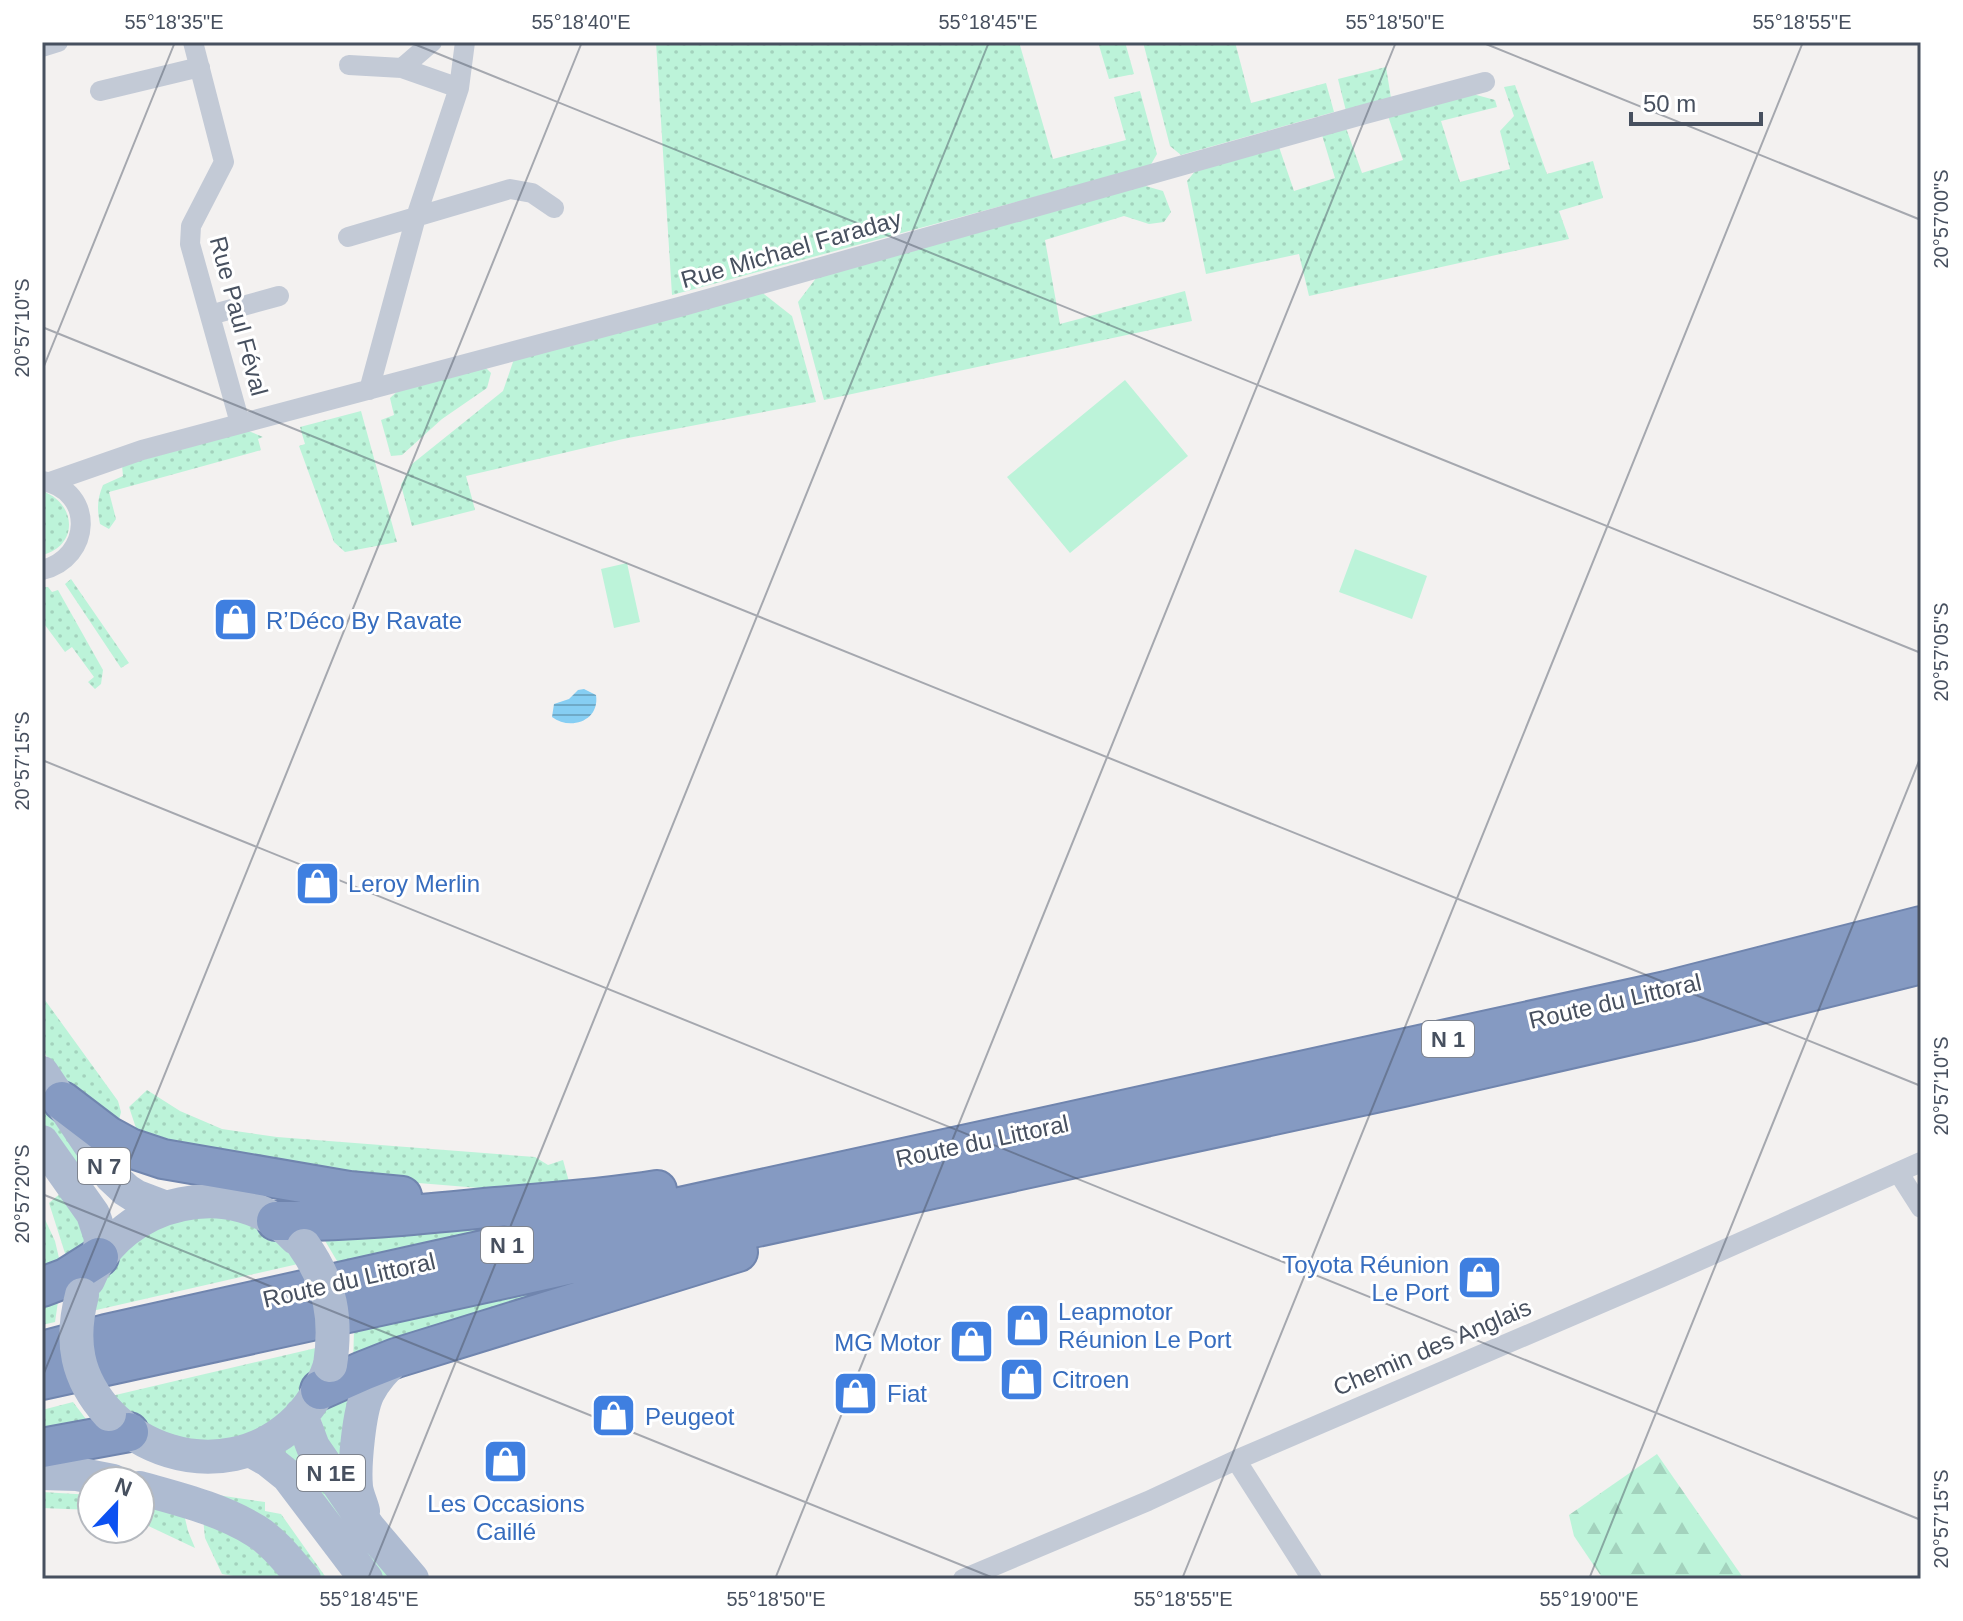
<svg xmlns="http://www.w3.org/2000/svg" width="1963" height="1621" font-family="Arial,sans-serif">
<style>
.grass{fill:url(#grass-dots)}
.forest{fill:url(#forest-firs)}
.green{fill:#bcf3d9}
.water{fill:url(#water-rules)}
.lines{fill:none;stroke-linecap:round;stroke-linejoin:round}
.highway-casing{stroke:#7085ae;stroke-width:42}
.street{stroke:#c3cad6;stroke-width:20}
.primary{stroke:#aebbd1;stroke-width:34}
.highway{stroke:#859ac2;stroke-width:38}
.primary-bridge{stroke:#aebbd1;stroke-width:34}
.ticks{fill:none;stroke:#47505f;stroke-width:2;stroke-opacity:0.45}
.labels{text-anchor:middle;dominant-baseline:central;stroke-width:6;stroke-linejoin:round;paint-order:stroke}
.shield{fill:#fff;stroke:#7e848f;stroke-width:2}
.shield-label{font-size:22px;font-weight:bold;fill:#47505f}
.street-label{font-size:24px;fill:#47505f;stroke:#fff}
.shop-label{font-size:24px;fill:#366cbe;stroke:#fff;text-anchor:start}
.neatline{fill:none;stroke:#47505f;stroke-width:3}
.ticks-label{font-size:20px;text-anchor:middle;fill:#47505f}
</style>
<defs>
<pattern id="grass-dots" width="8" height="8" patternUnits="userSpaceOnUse" patternTransform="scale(2)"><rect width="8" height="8" fill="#bcf3d9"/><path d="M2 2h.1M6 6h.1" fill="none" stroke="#a3d2bd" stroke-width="1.8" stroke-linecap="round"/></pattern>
<pattern id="forest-firs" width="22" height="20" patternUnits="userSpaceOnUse" patternTransform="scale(2)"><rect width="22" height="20" fill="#bcf3d9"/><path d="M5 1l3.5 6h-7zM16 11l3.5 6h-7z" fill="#a3d2bd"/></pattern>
<pattern id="water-rules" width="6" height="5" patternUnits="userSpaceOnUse" patternTransform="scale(2)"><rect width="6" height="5" fill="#86cef3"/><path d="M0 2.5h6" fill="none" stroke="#6faac8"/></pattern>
</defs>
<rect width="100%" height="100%" fill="#f3f1f0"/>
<!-- grass -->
<path class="grass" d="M656,42h363l34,117 73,-19 -12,-43 26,-6 17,63 -7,12 -478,129z
M1098,42h27l9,32 -25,5z
M1143,42h92l16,61 75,-20 8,29 -153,43 -11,-9z
M1386,67l5,31 -45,13 -8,-32z
M1515,85l32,89 46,-13 10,37 -44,13 10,28 -260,57 -10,-42 -93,20 -19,-93 9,-11 83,-23 15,44 41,-13 -13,-43 24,-7 16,45 41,-13 -15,-44 81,-23 26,7 2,7 -56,14 19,61 50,-13 -10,-38 14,-15 -10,-29z
M1142,185l21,6 8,21 -7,10 -15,2 -25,-8 -79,24 15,84 125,-33 7,30 -368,79 -26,-98 22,-29z
M760,291l32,25 24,86 -193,37 -157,37 9,34 -63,16 -11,-41 11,-21 91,-73 11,-32z
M483,365l8,8 -4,15 -45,31 -40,36 -11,1 -10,-36 13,-5 -4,-17 12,-11z
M361,411l36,131 -52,10 -11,-10 -35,-96 6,-2 -5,-17z
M246,430l17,7 -5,2 3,11 -152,42 7,27 -7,10 -9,-5c-3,-15 -3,-25 3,-39l20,-9 -1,-11z
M42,491c35,12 37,55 0,64z
M71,579l58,84 -8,5 -56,-84z
M42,587h6l4,5 6,-2 45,80 -2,14 -6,5 -7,-7 6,-5 -22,-30 -7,5 -23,-31z
M42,996l76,105 3,11 -2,8 -37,-16 -40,-54z
M147,1090l33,21 42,18 55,8 258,20 13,8 15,-5 8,29 -54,2 -184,-15 -193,-36 -11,-33z
M42,1096l48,66 -13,8 -35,-49z
M62,1192c10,15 30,43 22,62 -3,5 -10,11 -14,15l-21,-66z
M582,1208l-242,58 -16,-27 122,-8 3,-6z
M42,1213l13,28 7,30 -20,8z
M197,1215l50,7 26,13 25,29 -206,47 16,-46 38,-35z
M617,1274l-264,91 1,-35z
M60,1288l-5,34 -13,3v-30z
M316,1348l-5,25 -18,31 -27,26 -38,13 -68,-6 -53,-40z
M336,1387l22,13 -7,72 -23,-24 -8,-32z
M73,1402l19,25 -50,10v-27z
M294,1436l103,143h-12l-110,-130z
M42,1492l50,3v15l-50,-2z
M204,1493l61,9v9l16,3 46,65h-12z
M140,1505l44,9 4,17 7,17 -55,-26z
M203,1518l16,5 72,56h-41l-28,-5 -17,-36z"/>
<!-- forest -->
<path class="forest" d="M1657,1454l87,125h-141l-29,-43 -5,-21z"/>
<!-- green -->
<path class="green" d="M1125,380l63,76 -118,97 -63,-76z
M1355,549l72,27 -15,43 -73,-27z
M627,563l13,59 -26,6 -13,-59z"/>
<!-- water -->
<path class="water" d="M584,689l12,6c4,26 -26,36 -44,22l2,-13 15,-5 9,-9z"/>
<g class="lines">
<defs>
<path id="highway" d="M62,1101l46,35 22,12 33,11 186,32 53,5
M276,1221c70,1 140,-6 209,-13 58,-5 115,-9 172,-18
M42,1287l24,-9 33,-21
M42,1351l64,-17 332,-74 1228,-269 255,-65
M42,1380l548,-120 167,-33 646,-140 289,-66 229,-57
M320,1390l43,-19 33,-13 342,-106
M42,1448l87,-16"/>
</defs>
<!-- highway casing -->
<use href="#highway" class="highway-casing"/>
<!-- street -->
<path class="street" d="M193,42l31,120 -33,64 -1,18 50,179
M42,47l16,-5
M349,65l53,3 57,20
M402,68l30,-26
M100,91l100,-24
M348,237l162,-48 22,4 22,15
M210,315l69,-19
M369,390l47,-173 43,-129 6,-46
M50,482l92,-32 541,-144 682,-192 120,-32
M42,570c50,-12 53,-79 1,-89
M1898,1172l23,36
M1236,1460l76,119
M963,1579l185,-78 88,-41 426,-183 259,-115"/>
<!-- primary -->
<path class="primary" d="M42,1073l69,103 15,14 11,7 29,11
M42,1142l51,72 8,24 -2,19
M88,1280c33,-81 147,-107 208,-42
M109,1414c72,72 188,51 221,-49
M301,1415l12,32 55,80 44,52
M250,1450l18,10 20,16 78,103
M42,1473l35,1 36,7
M140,1488c39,11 81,21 116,43 19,12 33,31 48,48
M363,1511c-2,-8 -6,-16 -7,-24 -2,-21 3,-76 12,-94 7,-14 17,-24 28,-35"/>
<!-- highway -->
<use href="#highway" class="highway"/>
<!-- primary-bridge -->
<path class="primary-bridge" d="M304,1246c27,38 33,73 26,119
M82,1295c-12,46 -6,83 27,119"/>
</g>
<!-- ticks -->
<path class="ticks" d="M409,42l1512,611M1481,42l440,178M42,327l1879,759M42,371l133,-329M42,760l1879,760M42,1194l954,385M42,1378l540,-1336M368,1579l621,-1537M775,1579l621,-1537M1182,1579l621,-1537M1589,1579l332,-823"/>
<!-- icons -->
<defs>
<symbol id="shop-square" viewBox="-11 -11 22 22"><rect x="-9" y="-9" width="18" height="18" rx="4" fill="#3f7fe0" stroke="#fff"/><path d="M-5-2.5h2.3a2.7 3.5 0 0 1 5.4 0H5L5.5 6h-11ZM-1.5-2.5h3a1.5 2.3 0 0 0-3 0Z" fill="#fff"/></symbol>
</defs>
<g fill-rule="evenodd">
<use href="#shop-square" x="210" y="594" width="51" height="51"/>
<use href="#shop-square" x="292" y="858" width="51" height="51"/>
<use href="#shop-square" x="1454" y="1252" width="51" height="51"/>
<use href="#shop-square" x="1002" y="1300" width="51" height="51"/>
<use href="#shop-square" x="946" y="1316" width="51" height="51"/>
<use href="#shop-square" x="996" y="1354" width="51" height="51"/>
<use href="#shop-square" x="830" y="1368" width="51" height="51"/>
<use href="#shop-square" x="588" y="1390" width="51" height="51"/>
<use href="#shop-square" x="480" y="1436" width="51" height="51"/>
</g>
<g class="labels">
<!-- shield labels -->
<g class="shield">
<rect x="1422" y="1021" width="52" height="36" rx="6"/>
<rect x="78" y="1148" width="52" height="36" rx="6"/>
<rect x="481" y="1227" width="52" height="36" rx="6"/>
<rect x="297" y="1455" width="68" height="36" rx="6"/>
</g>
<g class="shield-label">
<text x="1448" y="1039">N 1</text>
<text x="104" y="1166">N 7</text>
<text x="507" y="1245">N 1</text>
<text x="331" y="1473">N 1E</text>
</g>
<!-- street labels -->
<g class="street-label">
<text transform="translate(791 249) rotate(-16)">Rue Michael Faraday</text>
<text transform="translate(239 316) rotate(75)">Rue Paul Féval</text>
<text transform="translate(1615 1001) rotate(-13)">Route du Littoral</text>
<text transform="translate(982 1141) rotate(-12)">Route du Littoral</text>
<text transform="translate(349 1280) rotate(-13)">Route du Littoral</text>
<text transform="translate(1432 1347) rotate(-23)">Chemin des Anglais</text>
</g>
<!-- shop labels -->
<g class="shop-label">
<text x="266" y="620">R’Déco By Ravate</text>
<text x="348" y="883">Leroy Merlin</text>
<text x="1449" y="1264" text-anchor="end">Toyota Réunion<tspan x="1449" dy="28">Le Port</tspan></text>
<text x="1058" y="1311">Leapmotor<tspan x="1058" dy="28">Réunion Le Port</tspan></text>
<text x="941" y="1342" text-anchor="end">MG Motor</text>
<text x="1052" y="1379">Citroen</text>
<text x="887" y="1393">Fiat</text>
<text x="645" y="1416">Peugeot</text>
<text x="506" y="1503" text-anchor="middle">Les Occasions<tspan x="506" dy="28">Caillé</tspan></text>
</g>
</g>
<!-- border -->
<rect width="1963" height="1621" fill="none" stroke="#ffffff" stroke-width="88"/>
<!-- north arrow -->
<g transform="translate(116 1505) rotate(22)"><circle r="38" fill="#ffffff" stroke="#b5b9bf" stroke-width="2"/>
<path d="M0-6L14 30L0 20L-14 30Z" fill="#0c51f1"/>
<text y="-12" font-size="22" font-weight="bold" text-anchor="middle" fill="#47505f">N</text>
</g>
<!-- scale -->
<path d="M1631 112v12h130v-12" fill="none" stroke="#47505f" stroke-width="4"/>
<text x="1643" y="112" font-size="24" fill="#47505f" stroke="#ffffff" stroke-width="6" paint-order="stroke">50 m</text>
<rect x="44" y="44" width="1875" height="1533" class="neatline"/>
<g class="ticks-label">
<text x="174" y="29">55°18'35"E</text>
<text x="581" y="29">55°18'40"E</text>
<text x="988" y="29">55°18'45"E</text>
<text x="1395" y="29">55°18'50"E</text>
<text x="1802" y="29">55°18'55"E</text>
<text transform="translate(1941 219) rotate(-90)" y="7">20°57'00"S</text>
<text transform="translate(22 328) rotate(-90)" y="7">20°57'10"S</text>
<text transform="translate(1941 652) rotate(-90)" y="7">20°57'05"S</text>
<text transform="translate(22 761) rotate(-90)" y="7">20°57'15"S</text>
<text transform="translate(1941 1086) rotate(-90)" y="7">20°57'10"S</text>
<text transform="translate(22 1194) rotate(-90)" y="7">20°57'20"S</text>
<text transform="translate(1941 1519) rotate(-90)" y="7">20°57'15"S</text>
<text x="369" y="1606">55°18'45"E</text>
<text x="776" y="1606">55°18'50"E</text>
<text x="1183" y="1606">55°18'55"E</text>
<text x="1589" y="1606">55°19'00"E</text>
</g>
</svg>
